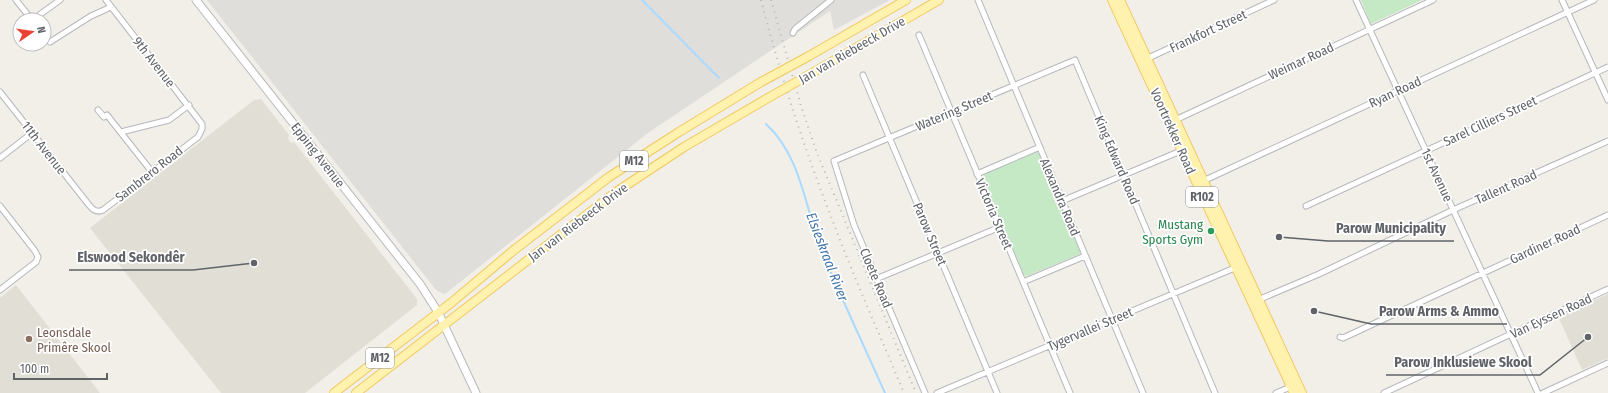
<svg xmlns="http://www.w3.org/2000/svg" width="1608" height="393" font-family="'Fira Sans Condensed',sans-serif">
<style>
.industrial{fill:#e0deda}
.education{fill:#e1ded6}
.green{fill:#c5e8c5}
.lines{fill:none;stroke-linecap:round;stroke-linejoin:round}
.stream{stroke:#aadaff;stroke-width:2}
.street-casing{stroke:#b5b8bc;stroke-width:7}
.secondary-casing{stroke:#b6babf;stroke-width:9}
.primary-casing{stroke:#f2c960;stroke-width:10}
.street{stroke:#fff;stroke-width:5}
.secondary{stroke:#fff;stroke-width:7}
.primary{stroke:#fff2af;stroke-width:8}
.rail{stroke:#b6b7b8;stroke-width:2;stroke-dasharray:1 5;stroke-linecap:butt}
.primary-bridge-casing{stroke:#f2c960;stroke-width:10;stroke-linecap:butt}
.primary-bridge{stroke:#fff2af;stroke-width:8}
.leisure-dot{fill:#2e9e5b;stroke:#fff;stroke-width:1.5}
.education-dot{fill:#8d6e63;stroke:#fff;stroke-width:1.5}
.labels{text-anchor:middle;dominant-baseline:central;stroke-width:3.5;stroke-linejoin:round;paint-order:stroke}
.shield{fill:#fff;stroke:#8f9295;stroke-width:1}
.shield-label{font-size:12px;font-weight:bold;fill:#5f6368}
.street-label{font-size:13px;fill:#5f6368;stroke:#fff}
.leisure-label{font-size:13px;fill:#27864d;stroke:#fff;text-anchor:end}
.education-label{font-size:13px;fill:#785e54;stroke:#fff;text-anchor:start}
.water-label{font-size:14px;font-style:italic;fill:#4174aa;stroke:#fff}
.leader{fill:none;stroke:#5f6368;stroke-width:1.5}
.callout-dot{fill:#5f6368;stroke:#fff;stroke-width:1.5}
.callout-label{font-size:14px;text-anchor:middle;font-weight:bold;fill:#5f6368;stroke:#fff;stroke-width:3.5;stroke-linejoin:round;paint-order:stroke}
</style>
<rect width="100%" height="100%" fill="#f1efe8"/>
<!-- industrial -->
<path class="industrial" d="M207,0h683l-56,30 -4,-19 -182,122 -203,161 -8,-3z"/>
<!-- education -->
<path class="education" d="M261,99l28,36 -1,3 3,5 3,-1 123,157v6l-112,88h-84l-131,-165 164,-128z
M16,285l84,108h-100v-95z
M1608,294v64l-26,12 -24,-54z"/>
<!-- green -->
<path class="green" d="M1361,0h61l-51,24z
M1037,152l2,1 41,98v3l-53,22 -3,-1 -41,-98 1,-3z"/>
<g class="lines">
<!-- stream -->
<path class="stream" d="M642,0l77,78
M766,124c37,34 39,88 58,132 19,46 41,92 61,137"/>
<defs>
<path id="street" d="M16,0l12,15 7,3 25,-18
M978,0l165,393
M1356,0l182,393
M1562,0l46,100
M793,33l2,-4 36,-29
M919,35l151,358
M50,42l41,-26 20,-9
M1144,60l130,-60
M863,75l134,318
M0,92l89,113c4,5 8,8 14,5l95,-73 4,-8v-5l-96,-124
M98,110l6,7 3,-2 45,57
M1173,121l260,-121
M121,132l48,-12 20,-15
M0,158l32,-25
M977,174l63,-27
M1201,182l393,-182
M1062,201l121,-51
M0,206l35,45 3,6 -2,5 -36,28
M1306,206l302,-139
M876,279l124,-52
M1023,282l62,-26
M1258,300l61,-26 134,-64 155,-69
M1340,337l3,1 265,-123
M925,393l-71,-168 -20,-64 241,-101 140,333
M937,393l300,-126
M1276,393l17,-7
M1384,393l224,-104
M1543,393l65,-30"/>
<path id="secondary" d="M196,0l224,284 18,28 38,81"/>
<path id="primary" d="M1112,0l182,393
M1120,0l182,393
M809,56l97,-56
M814,72l125,-72
M334,393l117,-90 63,-53 95,-73 70,-45 82,-50
M356,393l260,-201 68,-45 84,-49"/>
</defs>
<!-- street casing -->
<use href="#street" class="street-casing"/>
<!-- secondary casing -->
<use href="#secondary" class="secondary-casing"/>
<!-- primary casing -->
<use href="#primary" class="primary-casing"/>
<!-- street -->
<use href="#street" class="street"/>
<!-- secondary -->
<use href="#secondary" class="secondary"/>
<!-- primary -->
<use href="#primary" class="primary"/>
<!-- rail -->
<path class="rail" d="M761,0c19,74 43,148 71,219 22,59 48,116 72,174
M771,0l30,106 16,47 99,240"/>
<defs>
<path id="primary-bridge" d="M761,82l48,-26
M768,98l46,-26"/>
</defs>
<!-- primary-bridge casing -->
<use href="#primary-bridge" class="primary-bridge-casing"/>
<!-- primary-bridge -->
<use href="#primary-bridge" class="primary-bridge"/>
</g>
<!-- markers -->
<circle class="leisure-dot" cx="1211" cy="231" r="4"/>
<circle class="education-dot" cx="29" cy="339" r="4"/>
<g class="labels">
<!-- shield labels -->
<g class="shield">
<rect x="620" y="151" width="28" height="20" rx="3"/>
<rect x="1186" y="187" width="32" height="20" rx="3"/>
<rect x="366" y="348" width="28" height="20" rx="3"/>
</g>
<g class="shield-label">
<text x="634" y="161">M12</text>
<text x="1202" y="197">R102</text>
<text x="380" y="358">M12</text>
</g>
<!-- street labels -->
<g class="street-label">
<text transform="translate(1208 31) rotate(-25)">Frankfort Street</text>
<text transform="translate(852 50) rotate(-30)">Jan van Riebeeck Drive</text>
<text transform="translate(1301 61) rotate(-25)">Weimar Road</text>
<text transform="translate(154 62) rotate(52)">9th Avenue</text>
<text transform="translate(1395 92) rotate(-25)">Ryan Road</text>
<text transform="translate(954 111) rotate(-23)">Watering Street</text>
<text transform="translate(1490 121) rotate(-25)">Sarel Cilliers Street</text>
<text transform="translate(1173 131) rotate(66)">Voortrekker Road</text>
<text transform="translate(44 148) rotate(52)">11th Avenue</text>
<text transform="translate(318 155) rotate(52)">Epping Avenue</text>
<text transform="translate(1117 160) rotate(67)">King Edward Road</text>
<text transform="translate(149 174) rotate(-38)">Sambrero Road</text>
<text transform="translate(1437 175) rotate(65)">1st Avenue</text>
<text transform="translate(1506 187) rotate(-24)">Tallent Road</text>
<text transform="translate(1060 197) rotate(67)">Alexandra Road</text>
<text transform="translate(994 214) rotate(67)">Victoria Street</text>
<text transform="translate(578 222) rotate(-37)">Jan van Riebeeck Drive</text>
<text transform="translate(930 234) rotate(67)">Parow Street</text>
<text transform="translate(1545 244) rotate(-25)">Gardiner Road</text>
<text transform="translate(876 278) rotate(67)">Cloete Road</text>
<text transform="translate(1551 316) rotate(-25)">Van Eyssen Road</text>
<text transform="translate(1090 329) rotate(-23)">Tygervallei Street</text>
</g>
<!-- leisure labels -->
<g class="leisure-label">
<text x="1203" y="224">Mustang<tspan x="1203" dy="15">Sports Gym</tspan></text>
</g>
<!-- education labels -->
<g class="education-label">
<text x="37" y="332">Leonsdale<tspan x="37" dy="15">Primêre Skool</tspan></text>
</g>
<!-- water labels -->
<g class="water-label">
<text transform="translate(827 257) rotate(69)">Elsieskraal River</text>
</g>
</g>
<!-- callouts -->
<path class="leader" d="M1279 237L1328 241H1454M254 263L193 270H69M1314 311L1371 324H1507M1588 337L1540 375H1386"/>
<g class="callout-dot">
<circle cx="1279" cy="237" r="4"/>
<circle cx="254" cy="263" r="4"/>
<circle cx="1314" cy="311" r="4"/>
<circle cx="1588" cy="337" r="4"/>
</g>
<g class="callout-label">
<text x="1391" y="233">Parow Municipality</text>
<text x="131" y="262">Elswood Sekondêr</text>
<text x="1439" y="316">Parow Arms &amp; Ammo</text>
<text x="1463" y="367">Parow Inklusiewe Skool</text>
</g>
<!-- north arrow -->
<g transform="translate(32 32) rotate(77)"><circle r="19" fill="#ffffff" stroke="#bfc1c3"/>
<path d="M0-3L7 15L0 10L-7 15Z" fill="#ea4335"/>
<text y="-6" font-size="11" font-weight="bold" text-anchor="middle" fill="#5f6368">N</text>
</g>
<!-- scale -->
<path d="M14 373v6h93v-6" fill="none" stroke="#5f6368" stroke-width="2"/>
<text x="20" y="373" font-size="12" fill="#5f6368" stroke="#ffffff" stroke-width="3" paint-order="stroke">100 m</text>
</svg>
